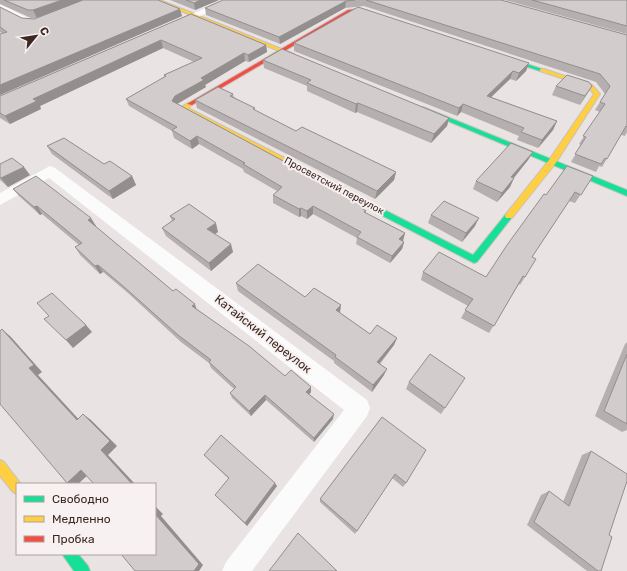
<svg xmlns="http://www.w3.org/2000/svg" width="627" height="571" font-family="Rubik,sans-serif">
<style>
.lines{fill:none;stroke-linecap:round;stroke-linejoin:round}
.fast-casing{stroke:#c8c1bf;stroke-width:2}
.slow-casing{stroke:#c8c1bf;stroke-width:2}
.jam-casing{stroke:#c8c1bf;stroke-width:2}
.street{fill:#fcfbfb;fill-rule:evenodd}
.fast{fill:#16e098;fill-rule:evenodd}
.slow{fill:#ffcf43;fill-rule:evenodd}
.jam{fill:#f24e42;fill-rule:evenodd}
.wall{fill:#b5afaf}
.shaded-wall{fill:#938f8f}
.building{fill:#d2cccc;stroke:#938f8f}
.labels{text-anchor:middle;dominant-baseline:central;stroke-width:4;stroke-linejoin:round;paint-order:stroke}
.far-street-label{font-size:10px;fill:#3c2821;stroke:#f8f1f1}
.street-label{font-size:12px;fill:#3c2821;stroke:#f8f1f1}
</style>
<rect width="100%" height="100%" fill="#e9e3e3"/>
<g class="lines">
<defs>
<path id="fast" d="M355,9h4l186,61 -5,1 -185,-60z
M419,107h4l204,83v6l-208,-87z
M357,196l116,59 33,-41h6l1,2 -36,46 -3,1 -120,-62v-4z
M62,554h16l10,12 2,5h-16z"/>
<path id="slow" d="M154,0h6l134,54 -5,1z
M540,69h4l48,16 8,9 -45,70 -43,54h-6l-1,-2 1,-2 43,-54 45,-66 -6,-7 -48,-16z
M188,103l5,1 -5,4 172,89 1,2 -1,2h-6l-173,-92v-2z
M0,460l4,2 17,22h-4v10l-4,-2 -13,-16z"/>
<path id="jam" d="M357,9l2,1v1l-8,1 -159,93 -5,-1 161,-94z"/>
</defs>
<!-- fast casing -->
<use href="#fast" class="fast-casing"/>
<!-- slow casing -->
<use href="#slow" class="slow-casing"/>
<!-- jam casing -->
<use href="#jam" class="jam-casing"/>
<!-- street -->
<path class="street" d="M223,0h13l-56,25h-6l-2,-2z
M0,4l30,15 9,-1 5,3c-11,12 -33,-5 -44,-10z
M50,166l5,2 312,232 3,8 -3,8 -115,155h-30l4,-9 118,-152 -295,-232 -49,27v-12z"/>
<!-- fast -->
<use href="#fast" class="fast"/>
<!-- slow -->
<use href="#slow" class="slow"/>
<!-- jam -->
<use href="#jam" class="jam"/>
</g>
<!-- wall -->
<path class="wall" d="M0,0h158l24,16 -182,79 2,-62 -2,-1v-25l22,11 12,1 32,-12 -29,11h-6l-31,-14z
M170,0h49l-24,10z
M223,0h278l126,35v97l-2,4 -4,-1 -19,32 -3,-1 -3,6 -25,-10 10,-17 -2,-1 21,-32 -5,-2 10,-16 -9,-12 -232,-76 -19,2 -65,36 -74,-29 -1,-7z
M505,0h122v34z
M191,14l75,31 1,7 -18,10 -4,-1 -40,24 1,2 -29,17 189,107 -1,2 40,20 -3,8 2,1 -2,7 -12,14 -34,-19 1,-6 -44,-24 -6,5 -6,-3 -2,1 -26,-14v-8l4,-4 -33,-19 -1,-3 -44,-25 -7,5 -18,-11 -2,-7 -43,-25 -3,-7 39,-22 -1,-2 30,-13 -31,-14 -123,58 1,3 -31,15 -10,-6v-22z
M294,43l235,20 -3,8 -10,10 -6,-2 -19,18 66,24 -4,9 -15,18 -21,-8 2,-4 -58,-24 -4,4 -163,-65z
M263,60l186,58 -2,8 -16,17 -74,-31 -2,1 -48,-22v-5l-43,-18z
M556,86h36l-5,8 -7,11 -28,-10z
M233,94l1,3 21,14 41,20 100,41 -2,8 -19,19 -178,-91 -2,-8z
M47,146l57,18 28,12 4,9 -23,14 -61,-45z
M533,152l-5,8 -14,18 -4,9 -13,15 -24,-13 3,-8z
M0,164l30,11 -22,12 -8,-7z
M593,176l-18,27 -6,-2 -37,56 -7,20 -5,8 -1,-1 -30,49 -28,-15 7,-12 -47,-26 2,-8 63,5 60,-82z
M13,189l83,37h-1l78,65 112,85 26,11v5l-2,2 24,25 -19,23 -48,-42 -15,16 -19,-18 -2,-5 4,-4 -23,-21 -2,-5 -28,-21 -53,-49 -25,-21 -3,2 -20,-19 -5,-8 4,-2 -37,-31 -2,1 -21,-19z
M431,215l44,11 -13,16 -34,-19z
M170,216l48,16 -3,2 18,18 -22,19 -45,-35 -4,-8 10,-7z
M236,283l69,14 35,16 30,21 27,4 -3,7 -14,19 4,11 -12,17 -38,-29v-2l-96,-70z
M627,342v88l-5,2 -27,-16 30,-72z
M409,382l36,26 -4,6 -35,-25z
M382,417l24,66 -3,4 -11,-9 -37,56 -35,-32v-3z
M591,451l18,84 -8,36h-14l-60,-46 14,-30 8,-4 14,11 19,-47z
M204,455l73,31 -30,40 -32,-31 14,-16 -21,-20z"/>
<!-- shaded-wall -->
<path class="shaded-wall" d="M62,0h23l-48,18 -4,-8z
M201,0h18l-24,10 -1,-7z
M346,1l-1,7 -65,36 -1,-7z
M180,9l2,7 -182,79v-10z
M161,40l2,8 -123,58 1,3 -31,15 -5,-8 28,-17z
M266,45l1,7 -18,10 -1,-7z
M244,53l1,8 -40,24 1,2 -29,17 -3,5 -2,-8 3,-5 26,-18z
M529,63l-3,8 -10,10 3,-8z
M513,71l-3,8 -26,25 3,-8z
M592,86l-5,8 -7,11 5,-9z
M358,103l-1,9 -2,1 1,-9z
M463,104l-2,8 -4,4 2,-8z
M449,118l-2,8 -16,17 3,-9z
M557,121l-4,9 -15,18 4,-8z
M197,136l2,8 -7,5 -2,-8z
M533,152l-5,8 -21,26 4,-9z
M24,167l6,8 -22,12 -7,-9z
M396,172l-2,8 -19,19 2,-8z
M132,176l4,9 -23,14 -4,-8z
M514,178l-4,9 -13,15 5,-9z
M363,204l-1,8 -2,-5z
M37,206l5,8 -2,1 -6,-8z
M313,206v8l-6,5v-8z
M301,208v8l-2,1v-8z
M91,218l5,8 -3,2 -5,-8z
M479,218l-4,8 -13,16 4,-9z
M216,223l2,9 -8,5 -3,-8z
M405,233l-2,8 -6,6 2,-8z
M404,242l-2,7 -12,14 2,-7z
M231,244l2,8 -22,19 -2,-8z
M98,265l5,7 -3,2 -5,-8z
M195,304l2,7 -5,-5z
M341,305l-1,8 -4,5v-8z
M86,325l6,7 -19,16 -7,-8z
M2,329l9,8 31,35 -4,3 46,50 -7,-5 -48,-52z
M397,338l-3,7 -19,24 2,-7z
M387,369l-3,6 -12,17 1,-7z
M311,387v5l-4,5 -1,-5z
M265,395l1,5 -15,16 -2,-5z
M83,414l8,6 26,26 -9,9 27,29h-3l-31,-34z
M334,414l-1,5 -19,23v-4z
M81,470l8,4 -11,10h-9l-2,-1z
M275,483l2,3 -30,40 -2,-3z
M155,506l8,8 -2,2 42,49 -4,6h-5l-39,-57z"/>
<!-- building -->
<path class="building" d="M4,0h58l-29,10h-5z
M83,0h75l22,9 -180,76v-51l7,-2 -7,-5v-20l22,11 12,1z
M186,0h15l-7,3z
M223,0h132l-9,1 -67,36 -74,-29z
M366,0h135l126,35v92l-1,-1 -19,33 -2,-1 -4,6 -26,-10 11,-17 -3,-1 22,-32 -5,-2 10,-16 -10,-12z
M532,0h95v26z
M358,7l171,56 -10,10 -6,-2 -26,25 70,25 -15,19 -21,-8 3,-4 -61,-24 -4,4 -165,-65z
M191,14l75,31 -18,10 -4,-2 -43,25 3,2 -29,16 -3,5 191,103 -3,3 6,4 -2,1 41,21 -6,6 5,3 -12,14 -35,-19 4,-5 -48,-26 -6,5 -6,-3 -2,1 -26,-14 9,-8 -39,-23 2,-1 -48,-27 -7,5 -18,-11 5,-3 -51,-28 40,-23 -2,-1 38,-17 -41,-18 -128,59 4,2 -32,15 -5,-3v-17z
M282,49l167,69 -15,16 -76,-31 -2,1 -49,-21 4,-3 -48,-20z
M567,75l22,7 3,4 -7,10 -29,-10z
M218,87l15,7 -3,2 25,12 -2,1 43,22 6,-4 94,45 -19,19 -182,-91z
M64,138l40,26 6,-3 22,15 -23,15 -62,-45z
M511,143l22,9 -22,25 3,1 -12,15 -26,-12z
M12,158l12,9 -23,11 -1,-1v-13z
M567,166l26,10 -12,19 -6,-3 -43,65 4,2 -11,18 -2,-1 -29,50 -29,-16 8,-11 -50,-27 16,-20 47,25 21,-32 37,-51 2,1z
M36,176l55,42 -3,2 85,71 3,-2 19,15 -3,2 57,40 36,30 6,-6 20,17 -5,5 28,22 -20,24 -49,-43 -16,16 -19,-18 6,-6 -27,-25 2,-2 -33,-25 -55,-49 -25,-21 -3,1 -20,-19 7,-4 -45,-37 -3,1 -21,-18z
M444,201l35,17 -13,15 -35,-18z
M189,204l27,19 -9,6 24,15 -22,19 -47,-35 13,-9 -5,-3z
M258,264l47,33 9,-9 27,17 -5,5 34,24 7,-9 20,13 -20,24 10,7 -14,16 -38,-28 1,-2 -100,-72z
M52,293l34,32 -20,15 -22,-21 5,-3 -12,-13z
M2,329l32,36 -5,3 48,52 6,-6 27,27 -9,9 31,34h-38l-13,-14 -14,13 -67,-79v-73z
M430,354l35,24 -20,30 -36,-26z
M627,354v70l-23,-13z
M382,417l44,33 -20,33 -11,-9 -38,57 -37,-32z
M221,435l54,48 -30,40 -30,-28 14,-17 -25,-23z
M591,451l36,23v7l-18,54 3,2 -11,34h-3l-64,-49 15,-31 20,15z
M155,509l2,2 -2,3z
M155,514l44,50 -5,7h-59l-14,-17h34z
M298,533l39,38h-68z"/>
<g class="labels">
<!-- far-street labels -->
<g class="far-street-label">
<text transform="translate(334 186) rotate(28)">Просветский переулок</text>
</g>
<!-- street labels -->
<g class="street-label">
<text transform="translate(263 334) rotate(38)">Катайский переулок</text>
</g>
</g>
<!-- legend -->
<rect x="16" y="483" width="140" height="72" fill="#f8f1f1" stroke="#ada19e"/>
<rect x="24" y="496" width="20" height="6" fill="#16e098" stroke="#ada19e"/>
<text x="52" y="503" font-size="12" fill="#3c2821">Свободно</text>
<rect x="24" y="516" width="20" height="6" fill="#ffcf43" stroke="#ada19e"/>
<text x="52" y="523" font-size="12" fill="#3c2821">Медленно</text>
<rect x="24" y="536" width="20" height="6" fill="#f24e42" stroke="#ada19e"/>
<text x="52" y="543" font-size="12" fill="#3c2821">Пробка</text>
<!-- north arrow -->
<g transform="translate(36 36) rotate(60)" stroke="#f8f1f1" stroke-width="3" paint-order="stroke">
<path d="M0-3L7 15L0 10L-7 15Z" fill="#3c2821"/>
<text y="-6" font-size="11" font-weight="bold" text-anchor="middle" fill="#3c2821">С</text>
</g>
</svg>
